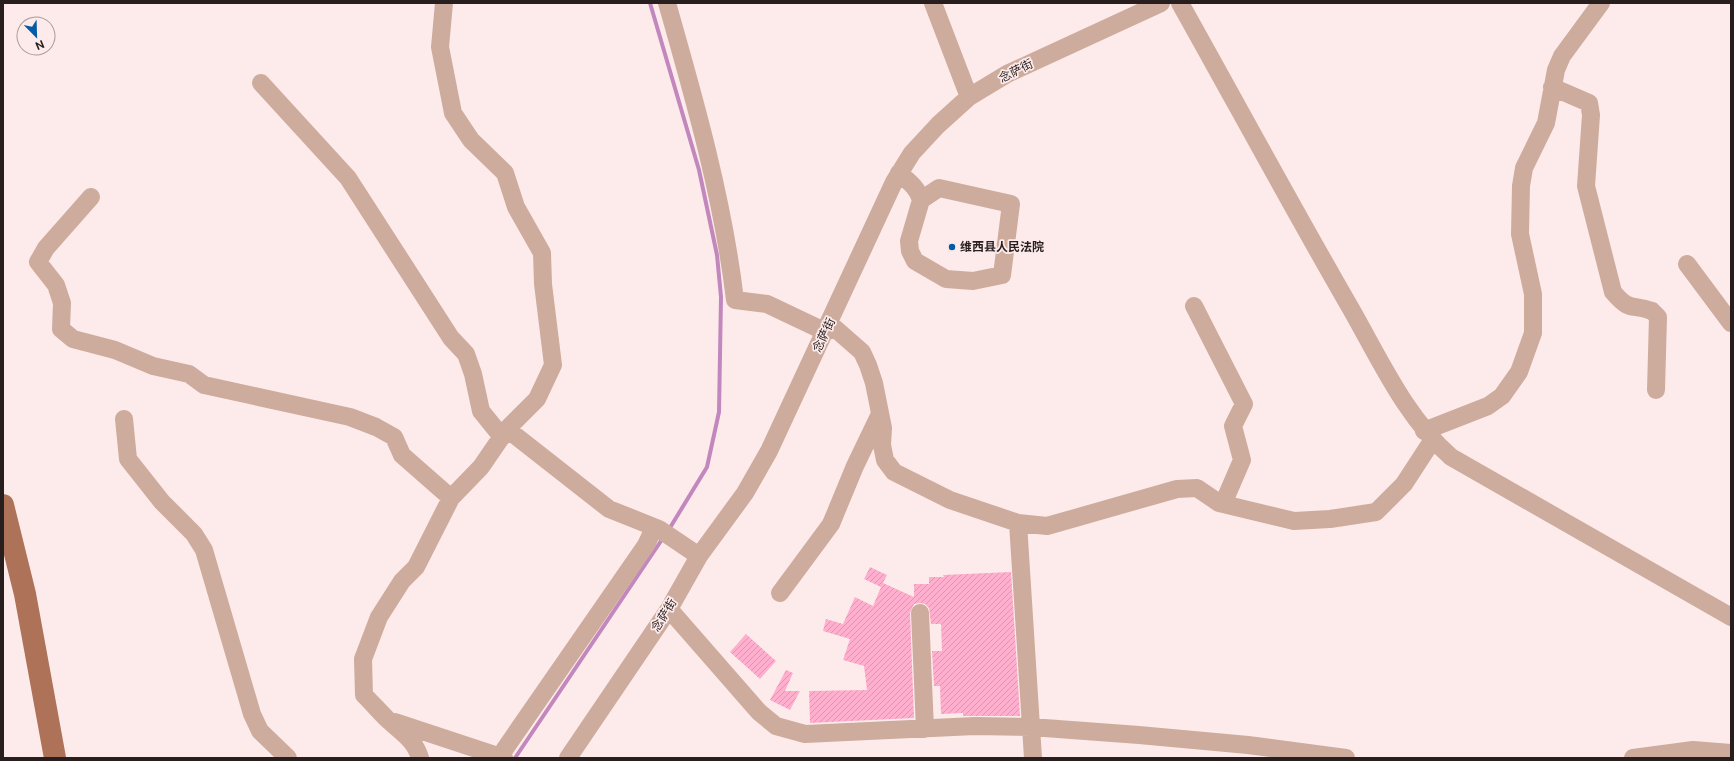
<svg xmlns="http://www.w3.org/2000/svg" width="1734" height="761" font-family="'Public Sans','Noto Sans SC',sans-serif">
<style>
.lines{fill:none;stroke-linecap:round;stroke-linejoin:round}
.stream{stroke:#c288be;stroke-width:4}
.building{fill:url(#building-hatch)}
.minor{stroke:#ceac9d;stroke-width:18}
.major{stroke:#ad7257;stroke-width:22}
.poi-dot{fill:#045ca9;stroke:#fdebeb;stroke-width:1.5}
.labels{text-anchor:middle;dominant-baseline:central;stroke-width:3.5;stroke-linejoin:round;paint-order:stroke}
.street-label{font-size:12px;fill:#281e1e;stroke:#fdebeb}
.poi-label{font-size:12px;font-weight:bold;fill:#281e1e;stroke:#fdebeb;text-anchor:start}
</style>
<defs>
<pattern id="building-hatch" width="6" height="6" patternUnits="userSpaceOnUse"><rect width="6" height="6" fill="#ffafce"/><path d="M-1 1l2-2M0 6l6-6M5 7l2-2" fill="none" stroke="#db96b0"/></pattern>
</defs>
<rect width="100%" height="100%" fill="#fdebeb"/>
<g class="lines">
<!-- stream -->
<path class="stream" d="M650,3l49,167 18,85 4,42 -2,115 -12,55 -39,64
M515,758l148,-220"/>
</g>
<!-- building -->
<path class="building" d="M870,567l17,8 -4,8 31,14v-13h15v-7h15l-1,-2 68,-3 9,144h-57v-3l-22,1 -1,-28h-6l-2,-35h10l-1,-27h-10l-2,-16 -4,-4 -5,-1 -6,1 -4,9 4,105 -104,5 -1,-32 58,-1 -3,-24 -21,-6 7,-21 -27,-8 3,-12 17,5 12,-27 18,9 8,-19 -17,-8z
M746,634l30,27 -16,18 -30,-27z
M786,670l7,3 -8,18h15l-10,19 -20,-10z"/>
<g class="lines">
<!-- minor -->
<path class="minor" d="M667,3c28,98 56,196 68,297l32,4 59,28
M933,3l36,94
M1180,3c56,100 110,200 167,299 31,53 57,114 104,155l280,160
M261,83l87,95 103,160 15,16 7,20 8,37 21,26
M1552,87l37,16 2,12 -5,71 27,106c18,21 18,11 39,19l6,6 -2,73
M899,173c9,8 19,15 22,27l-12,41 1,10 5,10 31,18 27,2 29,-6 9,-71 -72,-16 -18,12
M91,197l-45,51 -8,14 18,23 6,18 -1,26 12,10 42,11 38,16 36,8 15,11 146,32 26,10 18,10 8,18 49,43
M1687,264l44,59
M1194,306l50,98 -11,22 9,34 -19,44
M830,324l32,28 6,13 6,18 9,45 -1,17 3,15 9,12 56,28 68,23 29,3 130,-37 20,-1 22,15 75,18 36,-2 46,-7 28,-28 28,-43
M124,419l4,40 34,43 32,32 10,16 48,164 8,17 28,27
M507,429l102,80 50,20 40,27
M1424,431l64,-25 14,-10 17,-24 14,-39v-39l-13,-60 1,-48 3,-18 22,-45 10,-53 6,-14 39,-53
M1018,523l15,235
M780,593l51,-69 24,-58 25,-52
M669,609l90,103 17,14 29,8 170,-8 56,1 108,8 109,10 98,13
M920,613l5,116
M395,722l109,36
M500,756l146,-211 8,-17
M420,758c-5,-18 -19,-26 -32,-38 -8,-8 -16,-17 -24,-25l-1,-36 16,-42 23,-36 14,-14 35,-69 30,-31 26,-38 30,-30 16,-34 -10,-81 -1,-31 -26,-46 -11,-34 -34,-33 -18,-27 -13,-66 4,-44
M568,758l101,-149 30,-53 46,-63 24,-42 125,-269 18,-29 26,-28 31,-28 38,-23 154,-71
M1633,758l60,-8 38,3"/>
<!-- major -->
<path class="major" d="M3,505l22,89 30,164"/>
</g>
<!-- markers -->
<circle class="poi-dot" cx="952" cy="247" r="4"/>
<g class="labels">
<!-- street labels -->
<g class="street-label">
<text transform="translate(1016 71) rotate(-27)">念萨街</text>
<text transform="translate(824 335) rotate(-65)">念萨街</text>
<text transform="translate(664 615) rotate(-58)">念萨街</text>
</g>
<!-- poi labels -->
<g class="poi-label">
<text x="960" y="247">维西县人民法院</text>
</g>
</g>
<!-- border -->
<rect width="1734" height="761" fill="none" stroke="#281e1e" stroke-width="8"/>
<!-- north arrow -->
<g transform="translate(36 36) rotate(157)"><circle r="19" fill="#fdebeb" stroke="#a89999"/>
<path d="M0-3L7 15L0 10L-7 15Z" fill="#045ca9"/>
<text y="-6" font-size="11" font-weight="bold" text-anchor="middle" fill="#281e1e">N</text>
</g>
</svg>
